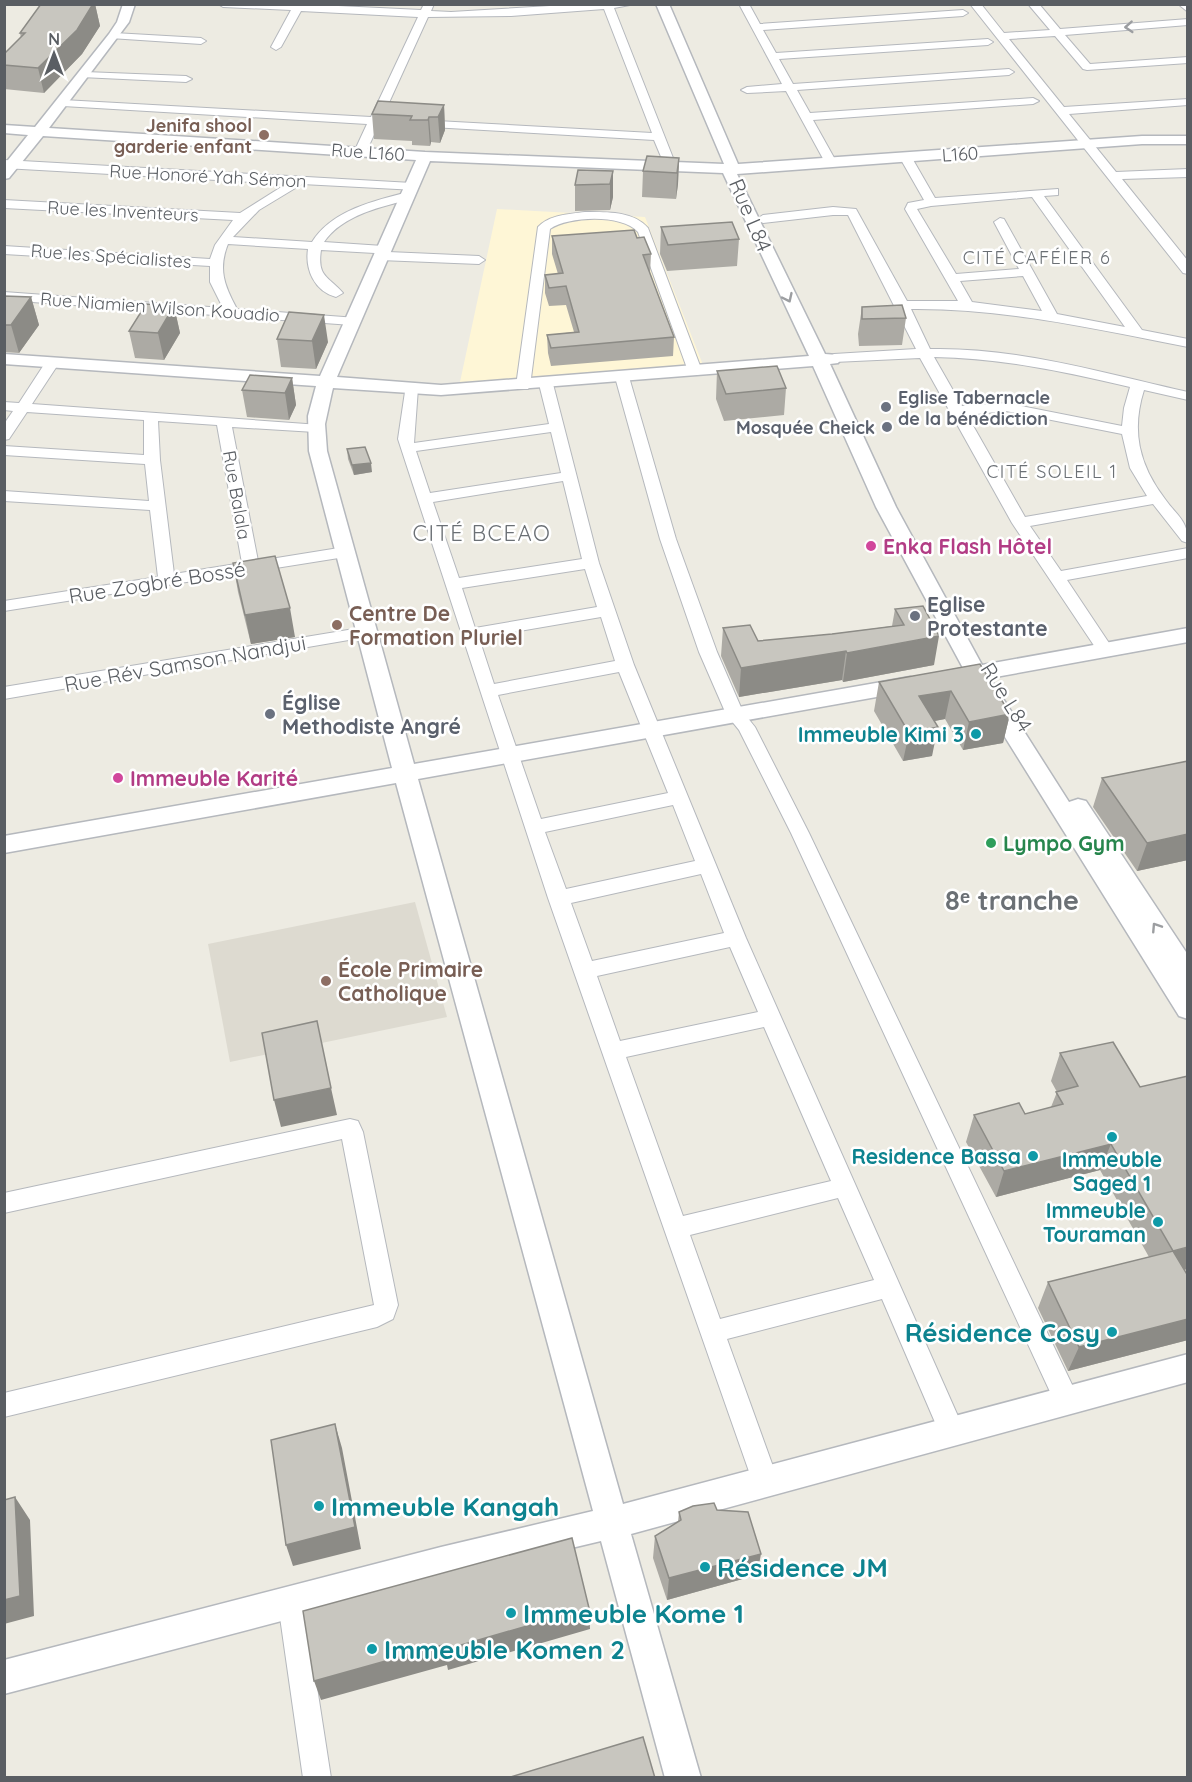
<svg xmlns="http://www.w3.org/2000/svg" width="1192" height="1782" font-family="Quicksand,sans-serif">
<style>
.commercial{fill:#fef6d6}
.education{fill:#dddad0}
.lines{fill:none;stroke-linecap:round;stroke-linejoin:round}
.minor-casing{stroke:#b5b8bd;stroke-width:2}
.tertiary-casing{stroke:#b5b8bd;stroke-width:3}
.minor{fill:#fff;fill-rule:evenodd}
.tertiary{fill:#fff;fill-rule:evenodd}
.wall{fill:#acaaa4}
.shaded-wall{fill:#8c8b86}
.building{fill:#c8c6bf;stroke:#8c8b86;stroke-width:1.5}
.oneway{stroke:#9c9ea1}
.education-dot{fill:#8d6e63;stroke:#fff;stroke-width:2}
.worship-dot{fill:#6b7280;stroke:#fff;stroke-width:2}
.hotel-dot{fill:#d1479c;stroke:#fff;stroke-width:2}
.culture-dot{fill:#0f9aa8;stroke:#fff;stroke-width:2}
.leisure-dot{fill:#2e9e5b;stroke:#fff;stroke-width:2}
.labels{text-anchor:middle;dominant-baseline:central;stroke-width:5;stroke-linejoin:round;paint-order:stroke}
.far-education-label{font-size:18px;font-weight:bold;fill:#785e54;stroke:#fff;text-anchor:end}
.far-street-label{font-size:18px;fill:#5a5e63;stroke:#fff}
.far-neighbourhood-label{font-size:18px;letter-spacing:1.5px;fill:#6b7075;stroke:#fff}
.far-worship-label{font-size:18px;font-weight:bold;fill:#5b616d;stroke:#fff;text-anchor:start}
.street-label{font-size:21px;fill:#5a5e63;stroke:#fff}
.hotel-label{font-size:21px;font-weight:bold;fill:#b23c85;stroke:#fff;text-anchor:start}
.worship-label{font-size:21px;font-weight:bold;fill:#5b616d;stroke:#fff;text-anchor:start}
.education-label{font-size:21px;font-weight:bold;fill:#785e54;stroke:#fff;text-anchor:start}
.culture-label{font-size:21px;font-weight:bold;fill:#0d838f;stroke:#fff;text-anchor:end}
.leisure-label{font-size:21px;font-weight:bold;fill:#27864d;stroke:#fff;text-anchor:start}
.neighbourhood-label{font-size:22px;letter-spacing:1.5px;fill:#6b7075;stroke:#fff}
.near-culture-label{font-size:26px;font-weight:bold;fill:#0d838f;stroke:#fff;text-anchor:start}
.district-label{font-size:27px;font-weight:bold;fill:#6b7075;stroke:#fff}
</style>
<rect width="100%" height="100%" fill="#edebe2"/>
<!-- commercial -->
<path class="commercial" d="M497,209l148,8 58,148 -175,15 -68,2z"/>
<!-- education -->
<path class="education" d="M415,902l32,115 -217,45 -22,-118z"/>
<g class="lines">
<defs>
<path id="minor" d="M218,4h79l124,6 3,-6h10l-3,7 20,1 132,-8h52l-21,4 63,160 -2,3h-8l-13,-31 -275,-16 -13,28 -6,4 -6,-4 13,-28 -304,-18 -6,-3 6,-3 308,17 47,-100 -117,-6 -20,36 -5,3 -5,-3 20,-37 -68,-3zM604,9l48,124 -270,-15 46,-101 83,-1z
M739,4h10l11,20 203,-14 5,3 -5,3 -200,14 13,23 212,-14 5,3 -5,3 -209,14 14,25 216,-15 5,3 -5,3 -212,15 13,23 223,-15 6,3 -6,3 -220,16 24,43 -2,3h-8l-41,-75 -39,2 -6,-3 6,-3 35,-3z
M970,4h11l23,29 46,-3 -22,-26h11l21,25 128,-10v6l-123,10 25,29 98,-7v6l-101,7 -4,-1 -28,-33 -46,3 55,68 124,-8v6l-119,9 47,58 72,-3v8l-66,2 66,82v13l-5,-1z
M1178,4h10v8z
M114,33l87,5 5,3 -5,3 -91,-6v-4z
M85,72l101,4 6,3 -6,3 -105,-5v-4z
M906,154l6,4 23,40 123,-9v6l-14,1 98,134 46,9v8c-92,-18 -184,-39 -277,-38l19,40c87,-2 173,24 258,43v8l-44,-10c-13,41 -5,75 21,109 12,17 23,21 23,44l-6,-2 -29,-37 -123,22 31,45 127,-23v10l-121,22 46,69 -2,4h-12l-87,-130 -92,-165 -86,4 -7,-4 7,-4 82,-5 -68,-134h-15l-70,8 -6,-4 6,-4 70,-8 23,2 51,92h51l-53,-92 3,-6 16,-3 -24,-42zM1032,197l93,130 -68,-13 -53,-95 -4,-1 -6,4 25,47 -63,5 -39,-65 14,-3zM1023,276l19,35 -70,-9 -12,-21zM934,357c67,1 132,15 196,30l-6,21 -2,18 -116,-23 -44,3zM1006,411l116,23 8,34 17,28 -122,21 -58,-102z
M4,160l408,23 4,1v6l-114,-6 -43,26 -26,27 79,5c20,-32 62,-41 96,-50l4,1v6c-29,7 -70,16 -88,43l59,4 5,1v5l91,4 6,4 -6,4 -99,-4 -5,-1 -1,-3 1,-3 -54,-3c-4,27 7,26 22,43l-7,4c-22,-6 -31,-28 -28,-48l-80,-5c-10,25 -4,41 9,65l120,9 2,3 -2,3 -5,1 -348,-25v-8l219,16 -13,-26v-16l-206,-12v-8l206,13 5,-14 18,-25 -229,-12v-8l236,13 46,-29 -282,-16z
M585,212c21,0 49,-1 63,16l54,143 -2,3 -5,1 -7,-4 -50,-139c-16,-18 -69,-16 -88,-3l-20,157 -2,3h-10l-2,-3 22,-159c11,-12 31,-13 47,-15z
M52,359l7,4 -27,41 288,21 2,3 -2,3 -5,1 -83,-5 26,134 87,-14 8,5 -8,5 -341,54v-10l154,-24 -8,-67 -146,-9v-10l145,10 -4,-37 -141,-9v-9l140,9v-35l-117,-8 -18,27 -5,1v-16l9,-13 -9,-1v-8l15,1 28,-43zM158,421l59,4 25,138 -68,11 -14,-114z
M622,373l7,4 47,162 41,113 26,60 12,15 54,106 267,560 3,8 -3,8 -9,4 -9,-4 -267,-576 -52,-103 -13,-16 -27,-62 -39,-113 -45,-162z
M546,380l7,4 46,179 35,102 112,273 219,494 -4,9 -9,3 -9,-3 -61,-142 -155,40 52,144 -4,9 -9,4 -9,-4 -4,-9 -205,-585 -150,-459 8,-54h10l2,3 -4,55 135,-19 -10,-40zM551,432l10,41 -131,20 -14,-42zM563,481l19,78 -123,19 -26,-76zM585,569l12,38 -122,21 -13,-40zM601,617l14,44 -121,23 -15,-46zM619,672l49,121 -127,26 -43,-124zM673,805l22,56 -129,28 -21,-57zM701,874l23,59 -132,28 -21,-58zM730,947l28,65 -138,29 -23,-65zM764,1027l67,154 -148,35 -57,-159zM838,1198l36,82 -154,39 -30,-84z
M366,627l6,1 2,4 -2,4 -368,63v-12z
M350,1119l8,2 5,11 35,173 -5,14 -16,8 -373,90v-24l370,-88 -32,-166 -338,74v-20z
M291,1590l10,3 3,10 27,175h-28l-25,-175 3,-10z"/>
<path id="tertiary" d="M123,4h12l-6,18 -80,106 376,24 299,12 -68,-160h13l69,160 404,-28h46v8h-46l-405,30 88,180 13,1 3,4 -3,4 -8,1 66,143 86,158 206,-37v14l-198,36 79,124 9,-3 8,2 102,154v64l-9,-3 -209,-335 -16,3 -8,-2 -3,-5 3,-5 17,-4 -87,-161 -63,-141 -372,29 -108,-7 -1,4 -7,32 2,27 87,313 496,-87 8,2 3,5 -3,5 -8,2 -492,88 205,725 565,-150v28l-557,152 70,244h-36l-64,-237 -160,38 -437,115v-34l437,-113 152,-36 -197,-728 -392,70v-17l388,-68 -83,-317 -1,-35 8,-30 -312,-22v-10l316,22 96,-216 -373,-24 -34,42 -5,1v-14l24,-30 -24,-2v-8l31,2 74,-93 8,-12zM430,161l293,12 86,183 -368,29 -104,-8z"/>
</defs>
<!-- minor casing -->
<use href="#minor" class="minor-casing"/>
<!-- tertiary casing -->
<use href="#tertiary" class="tertiary-casing"/>
<!-- minor -->
<use href="#minor" class="minor"/>
<!-- tertiary -->
<use href="#tertiary" class="tertiary"/>
</g>
<!-- wall -->
<path class="wall" d="M41,4h54l5,22 -18,28 -38,39 -40,-4v-35l17,-16 -1,-5z
M444,105l1,25 -5,13 -9,-1 -1,4 -18,-1v-4l-38,-2 -2,-25z
M679,158l-1,26 -2,15 -34,-2 1,-26z
M613,171v26l-3,13 -35,1v-26z
M661,227l78,12 -2,27 -70,5 -7,-17z
M552,236l85,2 14,16 -1,19 24,64 -1,19 -122,10 -3,-13 -1,-18 27,-3 -8,-27 -17,1 -4,-13v-18l13,-1 -6,-20z
M4,296l27,1 8,28 -20,28 -15,-1z
M174,306l6,27 -16,27 -29,-2 -6,-27z
M862,307l44,11 -4,27 -43,1 -1,-12z
M277,339l51,3 -12,27 -35,-2z
M717,371l69,17 -2,27 -60,6 -8,-22z
M292,378l4,27 -7,15 -42,-3 -5,-27z
M347,449l25,23 -18,3 -6,-16z
M233,563l62,74 -44,7 -13,-52z
M895,609l39,56 -91,17 -1,-2 -103,17 -18,-41 2,-28 35,13 74,-7 60,-8z
M980,664l30,50 -7,29 -40,7 -18,-31 -11,2 -2,35 -29,5 -29,-50 5,-29z
M1188,761v99l-51,11 -44,-64 9,-29z
M1060,1053l128,223v64l-120,31 -30,-63 10,-26 101,-25 -49,-87 -104,27 -30,-55 8,-27 51,-1 26,-7 6,-15 -6,-11z
M717,1510l40,65 -90,25 -14,-42 2,-22 23,-14 1,-10z"/>
<!-- shaded-wall -->
<path class="shaded-wall" d="M93,4h2l5,22 -18,28 -38,39 -6,-25z
M444,105l1,25 -5,13 -2,-26z
M429,117l2,25 -1,4 -2,-26z
M679,158l-1,26 -2,15 1,-26z
M613,171v26l-3,13v-26z
M31,297l8,28 -20,28 -8,-28z
M174,306l6,27 -16,27 -6,-27z
M324,315l4,27 -12,27 -4,-28z
M292,378l4,27 -7,15 -4,-27z
M371,463l1,9 -18,3 -2,-10z
M290,608l5,29 -44,7 -6,-29z
M939,636l-5,29 -91,17 4,-29z
M846,651l-4,29 -103,17 2,-29z
M951,691l-6,28 -31,6 5,-29z
M1010,714l-7,29 -40,7 6,-28z
M938,727l-6,29 -29,5 6,-28z
M1188,834v26l-51,11 10,-28z
M331,1088l6,27 -56,12 -7,-27z
M1111,1144l-11,26 -104,27 8,-26z
M1188,1247v22l-28,7 13,-25z
M1188,1319v21l-120,31 11,-24z
M335,1424l7,24 19,101 -68,17 -7,-21z
M15,1497l15,23 4,96 -30,8v-24z
M761,1554l-4,21 -90,25 2,-22z
M589,1608l1,21 -142,41 -1,-5 -126,35 -7,-19 129,-36z"/>
<!-- building -->
<path class="building" d="M41,4h52l-16,26 -39,38 -34,-3v-11l21,-21h-5z
M378,101l66,4 -6,12h-9l-1,3h-18l2,-4 -40,-2z
M647,156l32,2 -2,15 -34,-2z
M578,170l35,1 -3,13 -35,1z
M732,222l7,17 -71,6 -7,-18z
M634,230l3,8 7,-1 7,17 -8,1 31,82 -123,11 -4,-13 32,-3 -13,-46 -17,2 -4,-13 18,-2 -11,-37z
M4,296l27,1 -20,28h-7z
M146,304l28,2 -16,27 -29,-2z
M902,305l4,13 -44,1v-12z
M289,312l35,3 -12,26 -35,-2z
M777,366l9,22 -60,6 -9,-23z
M250,375l42,3 -7,15 -43,-3z
M365,447l6,16 -19,2 -5,-16z
M275,556l15,52 -45,7 -12,-52z
M923,606l16,30 -92,17 -1,-2 -105,17 -18,-40 27,-3 8,16 74,-7 72,-9 -9,-16z
M980,664l30,50 -41,8 -18,-31 -32,5 19,31 -29,6 -30,-51z
M1188,761v73l-41,9 -45,-65z
M317,1021l14,67 -57,12 -12,-67z
M1113,1042l27,45 48,-11v171l-15,4 -62,-107 -107,27 -30,-56 45,-12 6,11 38,-10 -7,-12 22,-6 -18,-33z
M1173,1251l15,25v43l-109,28 -31,-65z
M335,1424l20,103 -69,18 -15,-105z
M15,1497l5,99 -16,4v-100z
M714,1503l3,7 31,2 13,42 -92,24 -14,-42 26,-16 -2,-8 14,-6z
M572,1538l17,70 -145,42 -1,-5 -129,36 -11,-70z
M643,1737l12,41h-148z"/>
<!-- one-way arrows -->
<defs><path id="oneway-chevron" d="M-2-3.5L2.5 0L-2 3.5" fill="none" stroke-width="1.6" stroke-linecap="round" stroke-linejoin="round" transform="scale(1.5)"/></defs>
<g class="oneway">
<use href="#oneway-chevron" transform="translate(1129 27) rotate(176)"/>
<use href="#oneway-chevron" transform="translate(788 298) rotate(65)"/>
<use href="#oneway-chevron" transform="translate(1156 927) rotate(-123)"/>
</g>
<!-- markers -->
<g class="education-dot">
<circle cx="264" cy="135" r="6"/>
<circle cx="337" cy="625" r="6"/>
<circle cx="326" cy="981" r="6"/>
</g>
<g class="worship-dot">
<circle cx="886" cy="407" r="6"/>
<circle cx="887" cy="427" r="6"/>
<circle cx="915" cy="616" r="6"/>
<circle cx="270" cy="714" r="6"/>
</g>
<g class="hotel-dot">
<circle cx="871" cy="546" r="6"/>
<circle cx="118" cy="778" r="6"/>
</g>
<g class="culture-dot">
<circle cx="976" cy="734" r="6"/>
<circle cx="1112" cy="1137" r="6"/>
<circle cx="1033" cy="1156" r="6"/>
<circle cx="1158" cy="1222" r="6"/>
<circle cx="1112" cy="1332" r="6"/>
<circle cx="319" cy="1506" r="6"/>
<circle cx="705" cy="1567" r="6"/>
<circle cx="511" cy="1613" r="6"/>
<circle cx="372" cy="1649" r="6"/>
</g>
<circle class="leisure-dot" cx="991" cy="843" r="6"/>
<g class="labels">
<!-- far-education labels -->
<g class="far-education-label">
<text x="252" y="125">Jenifa shool<tspan x="252" dy="21">garderie enfant</tspan></text>
</g>
<!-- far-street labels -->
<g class="far-street-label">
<text transform="translate(368 152) rotate(4)">Rue L160</text>
<text transform="translate(960 154) rotate(-4)">L160</text>
<text transform="translate(208 176) rotate(3)">Rue Honoré Yah Sémon</text>
<text transform="translate(123 211) rotate(3)">Rue les Inventeurs</text>
<text transform="translate(111 256) rotate(4)">Rue les Spécialistes</text>
<text transform="translate(160 307) rotate(4)">Rue Niamien Wilson Kouadio</text>
<text transform="translate(237 495) rotate(80)">Rue Balala</text>
</g>
<!-- far-neighbourhood labels -->
<g class="far-neighbourhood-label">
<text x="1037" y="257">CITÉ CAFÉIER 6</text>
<text x="1052" y="471">CITÉ SOLEIL 1</text>
</g>
<!-- far-worship labels -->
<g class="far-worship-label">
<text x="898" y="397">Eglise Tabernacle<tspan x="898" dy="21">de la bénédiction</tspan></text>
<text x="875" y="427" text-anchor="end">Mosquée Cheick</text>
</g>
<!-- street labels -->
<g class="street-label">
<text transform="translate(751 215) rotate(67)">Rue L84</text>
<text transform="translate(157 582) rotate(-9)">Rue Zogbré Bossé</text>
<text transform="translate(185 663) rotate(-10)">Rue Rév Samson Nandjui</text>
<text transform="translate(1007 697) rotate(58)">Rue L84</text>
</g>
<!-- hotel labels -->
<g class="hotel-label">
<text x="883" y="546">Enka Flash Hôtel</text>
<text x="130" y="778">Immeuble Karité</text>
</g>
<!-- worship labels -->
<g class="worship-label">
<text x="927" y="604">Eglise<tspan x="927" dy="24">Protestante</tspan></text>
<text x="282" y="702">Église<tspan x="282" dy="24">Methodiste Angré</tspan></text>
</g>
<!-- education labels -->
<g class="education-label">
<text x="349" y="613">Centre De<tspan x="349" dy="24">Formation Pluriel</tspan></text>
<text x="338" y="969">École Primaire<tspan x="338" dy="24">Catholique</tspan></text>
</g>
<!-- culture labels -->
<g class="culture-label">
<text x="964" y="734">Immeuble Kimi 3</text>
<text x="1021" y="1156">Residence Bassa</text>
<text x="1112" y="1159" text-anchor="middle">Immeuble<tspan x="1112" dy="24">Saged 1</tspan></text>
<text x="1146" y="1210">Immeuble<tspan x="1146" dy="24">Touraman</tspan></text>
</g>
<!-- leisure labels -->
<g class="leisure-label">
<text x="1003" y="843">Lympo Gym</text>
</g>
<!-- neighbourhood labels -->
<g class="neighbourhood-label">
<text x="482" y="533">CITÉ BCEAO</text>
</g>
<!-- near-culture labels -->
<g class="near-culture-label">
<text x="1100" y="1332" text-anchor="end">Résidence Cosy</text>
<text x="331" y="1506">Immeuble Kangah</text>
<text x="717" y="1567">Résidence JM</text>
<text x="523" y="1613">Immeuble Kome 1</text>
<text x="384" y="1649">Immeuble Komen 2</text>
</g>
<!-- district labels -->
<g class="district-label">
<text x="1012" y="900">8ᵉ tranche</text>
</g>
</g>
<!-- border -->
<rect width="1192" height="1782" fill="none" stroke="#5a5e63" stroke-width="12"/>
<!-- north arrow -->
<g transform="translate(54 54)" stroke="#ffffff" stroke-width="4.5" paint-order="stroke">
<path d="M0-4.5L10 22L0 15L-10 22Z" fill="#5a5e63"/>
<text y="-9" font-size="16" font-weight="bold" text-anchor="middle" fill="#5a5e63">N</text>
</g>
</svg>
